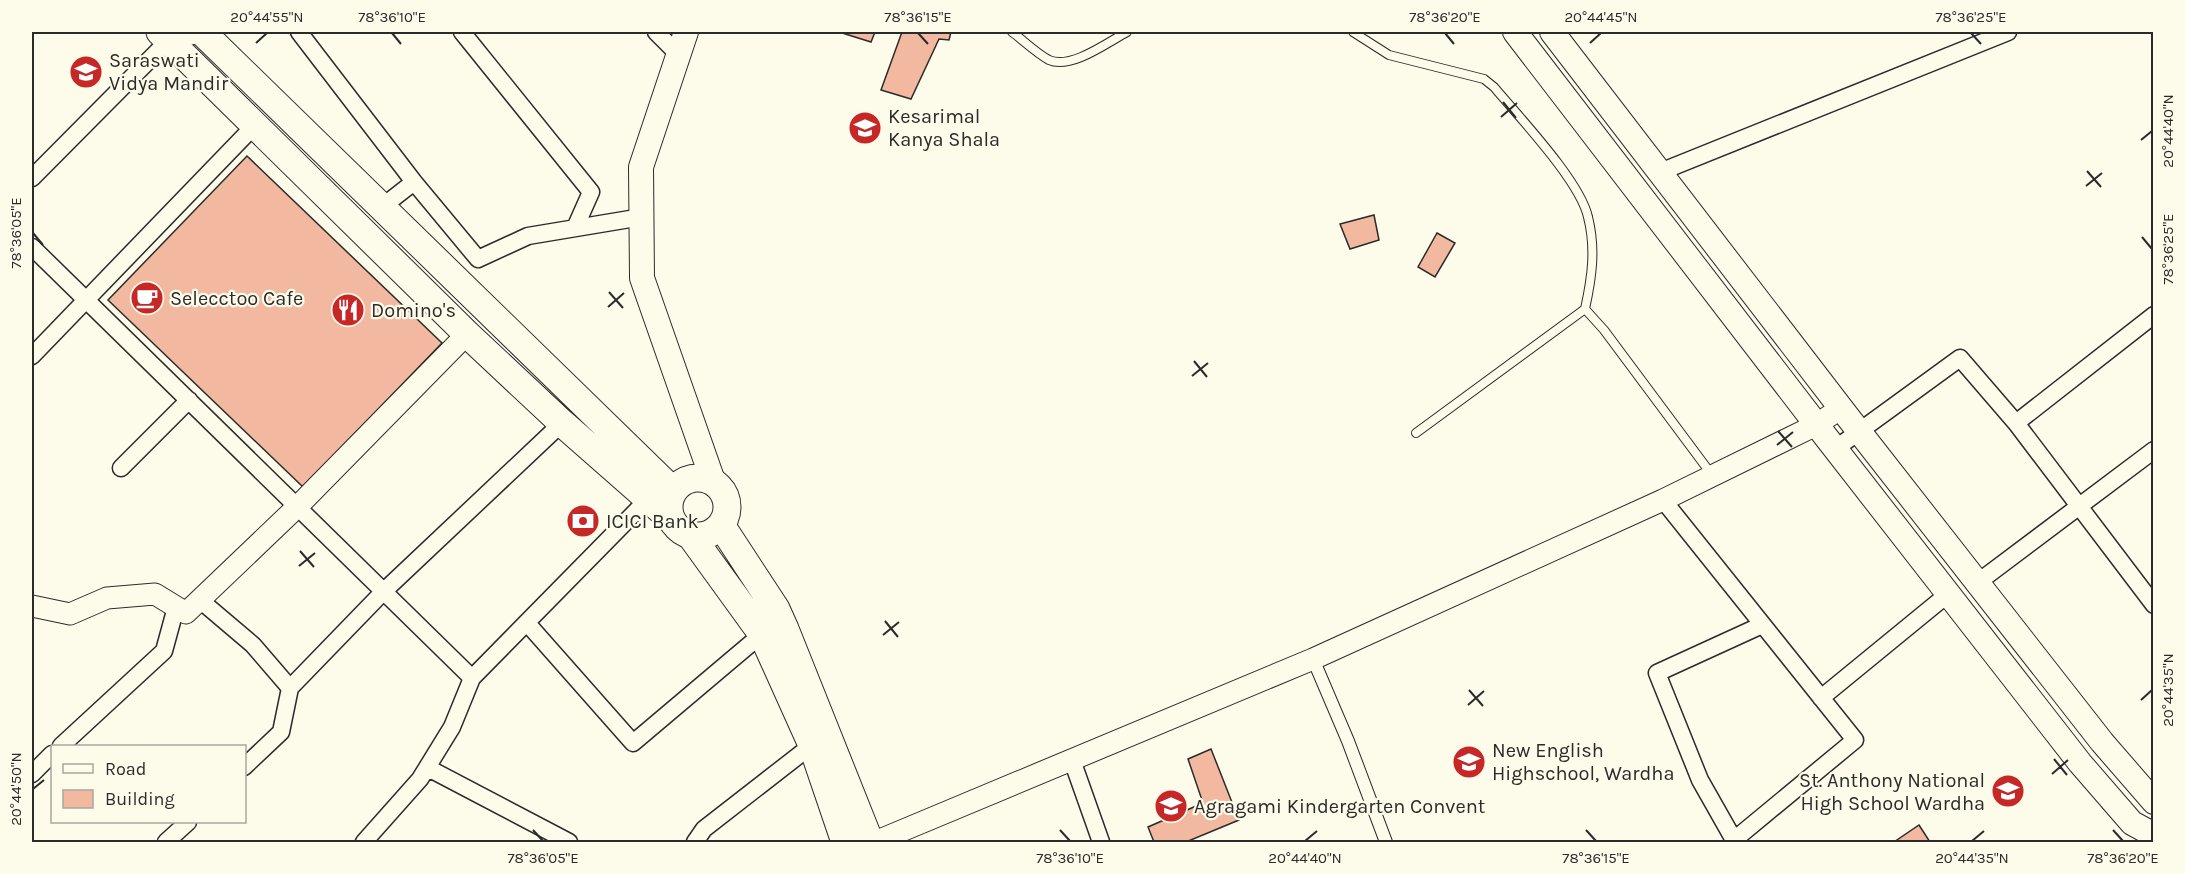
<svg xmlns="http://www.w3.org/2000/svg" width="2185" height="874" font-family="Karla,sans-serif">
<style>
.building{fill:#f2b8a0;stroke:#2b2b2b;stroke-width:1.5}
.lines{fill:none;stroke-linecap:round;stroke-linejoin:round}
.service-casing{stroke:#2b2b2b;stroke-width:10}
.pedestrian-casing{stroke:#2b2b2b;stroke-width:14}
.minor-casing{stroke:#2b2b2b;stroke-width:19}
.tertiary-casing{stroke:#2b2b2b;stroke-width:23}
.secondary-casing{stroke:#2b2b2b;stroke-width:26}
.primary-casing{stroke:#2b2b2b;stroke-width:29}
.service{stroke:#fdfbea;stroke-width:8}
.pedestrian{stroke:#fdfbea;stroke-width:12}
.minor{stroke:#fdfbea;stroke-width:16}
.tertiary{stroke:#fdfbea;stroke-width:21}
.secondary{stroke:#fdfbea;stroke-width:24}
.primary{stroke:#fdfbea;stroke-width:27}
.ticks{fill:none;stroke:#2b2b2b;stroke-width:2}
.labels{text-anchor:middle;dominant-baseline:central;stroke-width:4.5;stroke-linejoin:round;paint-order:stroke}
.poi-label{font-size:20px;fill:#2b2b2b;stroke:#fdfbea;text-anchor:start}
.neatline{fill:none;stroke:#2b2b2b;stroke-width:2}
.ticks-label{font-size:15px;text-anchor:middle;fill:#2b2b2b}
</style>
<rect width="100%" height="100%" fill="#fdfbea"/>
<!-- building -->
<path class="building" d="M839,32h36l-4,10z
M902,32h49l-2,8 -10,-1 -28,60 -30,-9z
M247,156l195,187 -139,144 -195,-187z
M1374,215l5,25 -29,9 -10,-25z
M1437,233l18,10 -20,34 -17,-10z
M1211,749l28,71 -53,22h-32l-6,-15 55,-24 -15,-44z
M1919,825l11,17h-36z"/>
<g class="lines">
<defs>
<path id="service" d="M1012,32c11,8 24,21 37,28 22,10 59,-18 78,-28
M1353,32l36,23 95,24 10,8c25,30 86,94 94,130 8,32 4,60 -3,92l19,21 108,145
M1416,433l169,-124"/>
<path id="pedestrian" d="M1313,659l35,82 38,101"/>
<path id="minor" d="M299,32l115,150 64,77 50,-23 114,-19
M462,32l129,160 -16,36
M656,32l22,22
M1660,172l348,-140
M32,178l137,-138 36,-6 3,-2
M382,207l32,-25
M32,247l440,431 182,-185
M32,356l223,-231
M2016,423l138,-108
M1835,449l125,-91 56,65 138,182
M121,468l68,-68
M1663,500l192,240 -121,100 -34,-60 -43,-107 105,-48
M1977,583l177,-133
M200,600l53,45 37,43 94,-97 178,-168
M527,623l106,120 129,-109
M1821,698l127,-104
M61,746l103,-95 12,-44
M1072,760l29,82
M244,767l37,-35 9,-44
M428,768l141,74
M32,774l20,-20
M166,842l22,-20
M364,842l56,-63 32,-52 20,-49
M695,842l9,-13 108,-84"/>
<path id="tertiary" d="M32,606l38,8 37,-16 48,-4 31,19 111,-106 170,-173
M875,842l438,-183 350,-159 153,-75 25,-17"/>
<path id="secondary" d="M686,32l-45,135 1,111 71,203
M1515,32l311,405 254,326 52,60 22,12
M1552,32l295,384 255,326 52,60"/>
<path id="primary" d="M160,32l307,302 95,89 108,95
M202,32l471,459
M669 507a29 29 0 1 1 58 0a29 29 0 1 1-58 0Z
M721,525l55,84 9,20 85,213
M691,536l71,98 50,111 33,97"/>
</defs>
<!-- service casing -->
<use href="#service" class="service-casing"/>
<!-- pedestrian casing -->
<use href="#pedestrian" class="pedestrian-casing"/>
<!-- minor casing -->
<use href="#minor" class="minor-casing"/>
<!-- tertiary casing -->
<use href="#tertiary" class="tertiary-casing"/>
<!-- secondary casing -->
<use href="#secondary" class="secondary-casing"/>
<!-- primary casing -->
<use href="#primary" class="primary-casing"/>
<!-- service -->
<use href="#service" class="service"/>
<!-- pedestrian -->
<use href="#pedestrian" class="pedestrian"/>
<!-- minor -->
<use href="#minor" class="minor"/>
<!-- tertiary -->
<use href="#tertiary" class="tertiary"/>
<!-- secondary -->
<use href="#secondary" class="secondary"/>
<!-- primary -->
<use href="#primary" class="primary"/>
</g>
<!-- ticks -->
<path class="ticks" d="M392,33l9,11M918,33l10,11M1445,33l9,11M1971,33l10,11M256,43l11,-10M1590,43l11,-10M1503,102l13,16M1501,117l16,-14M2141,140l11,-9M2087,171l14,16M2086,186l16,-13M33,233l10,12M2142,237l10,12M609,292l14,16M608,307l16,-14M1194,361l13,16M1192,376l16,-13M1778,431l14,16M1777,445l16,-13M300,551l14,16M299,566l16,-13M885,621l13,16M883,635l16,-13M1469,690l14,16M2141,700l11,-10M1468,705l16,-14M2054,759l13,16M2052,774l16,-14M33,789l11,-9M533,830l10,11M1060,830l10,11M1586,830l10,11M2113,830l10,11M1305,841l12,-10M1972,841l12,-10"/>
<!-- icons -->
<defs>
<symbol id="school-disc" viewBox="-11 -11 22 22"><circle r="9.5" fill="#c62828" stroke="#fdfbea"/><path d="M0-5L7-2L0 1L-7-2ZM-4 1L0 2.5L4 1V4Q0 6-4 4Z" fill="#fff"/></symbol>
<symbol id="cafe-disc" viewBox="-11 -11 22 22"><circle r="9.5" fill="#c62828" stroke="#fdfbea"/><path d="M-5.5-4.5H6V0H3Q3 3.5 0 3.5H-2.5Q-5.5 3.5-5.5 0ZM3-3.2v2h1.7v-2ZM-6 4.5H4V6H-6Z" fill="#fff"/></symbol>
<symbol id="restaurant-disc" viewBox="-11 -11 22 22"><circle r="9.5" fill="#c62828" stroke="#fdfbea"/><path d="M-5-6h1v4h1v-4h1v4h1v-4h1v5L-1.5 .5V6h-2V.5L-5-1ZM5-6V6H3V1.5H1.5Q1.5-4 5-6Z" fill="#fff"/></symbol>
<symbol id="bank-disc" viewBox="-11 -11 22 22"><circle r="9.5" fill="#c62828" stroke="#fdfbea"/><path d="M-6-4H6V4H-6ZM0-2.3a2.3 2.3 0 1 0 0 4.6a2.3 2.3 0 1 0 0-4.6Z" fill="#fff"/></symbol>
</defs>
<g fill-rule="evenodd">
<use href="#school-disc" x="67" y="53" width="38" height="38"/>
<use href="#school-disc" x="846" y="109" width="38" height="38"/>
<use href="#cafe-disc" x="128" y="279" width="38" height="38"/>
<use href="#restaurant-disc" x="329" y="291" width="38" height="38"/>
<use href="#bank-disc" x="564" y="502" width="38" height="38"/>
<use href="#school-disc" x="1450" y="743" width="38" height="38"/>
<use href="#school-disc" x="1989" y="772" width="38" height="38"/>
<use href="#school-disc" x="1152" y="787" width="38" height="38"/>
</g>
<g class="labels">
<!-- poi labels -->
<g class="poi-label">
<text x="109" y="60">Saraswati<tspan x="109" dy="23">Vidya Mandir</tspan></text>
<text x="888" y="116">Kesarimal<tspan x="888" dy="23">Kanya Shala</tspan></text>
<text x="170" y="298">Selecctoo Cafe</text>
<text x="371" y="310">Domino's</text>
<text x="606" y="521">ICICI Bank</text>
<text x="1492" y="750">New English<tspan x="1492" dy="23">Highschool, Wardha</tspan></text>
<text x="1985" y="780" text-anchor="end">St. Anthony National<tspan x="1985" dy="23">High School Wardha</tspan></text>
<text x="1194" y="806">Agragami Kindergarten Convent</text>
</g>
</g>
<!-- border -->
<rect width="2185" height="874" fill="none" stroke="#fdfbea" stroke-width="66"/>
<!-- legend -->
<rect x="51" y="745" width="195" height="78" fill="#fdfbea" stroke="#a9a89e" stroke-width="1.5"/>
<rect x="63" y="764" width="30" height="9" fill="#fdfbea" stroke="#a9a89e" stroke-width="1.5"/>
<text x="105" y="775" font-size="18" fill="#2b2b2b">Road</text>
<rect x="63" y="790" width="30" height="18" fill="#f2b8a0" stroke="#a9a89e" stroke-width="1.5"/>
<text x="105" y="805" font-size="18" fill="#2b2b2b">Building</text>
<rect x="33" y="33" width="2119" height="808" class="neatline"/>
<g class="ticks-label">
<text x="267" y="22">20°44'55"N</text>
<text x="392" y="22">78°36'10"E</text>
<text x="918" y="22">78°36'15"E</text>
<text x="1445" y="22">78°36'20"E</text>
<text x="1601" y="22">20°44'45"N</text>
<text x="1971" y="22">78°36'25"E</text>
<text transform="translate(2168 131) rotate(-90)" y="5">20°44'40"N</text>
<text transform="translate(16 233) rotate(-90)" y="5">78°36'05"E</text>
<text transform="translate(2168 249) rotate(-90)" y="5">78°36'25"E</text>
<text transform="translate(2168 690) rotate(-90)" y="5">20°44'35"N</text>
<text transform="translate(16 789) rotate(-90)" y="5">20°44'50"N</text>
<text x="543" y="863">78°36'05"E</text>
<text x="1070" y="863">78°36'10"E</text>
<text x="1305" y="863">20°44'40"N</text>
<text x="1596" y="863">78°36'15"E</text>
<text x="1972" y="863">20°44'35"N</text>
<text x="2123" y="863">78°36'20"E</text>
</g>
</svg>
